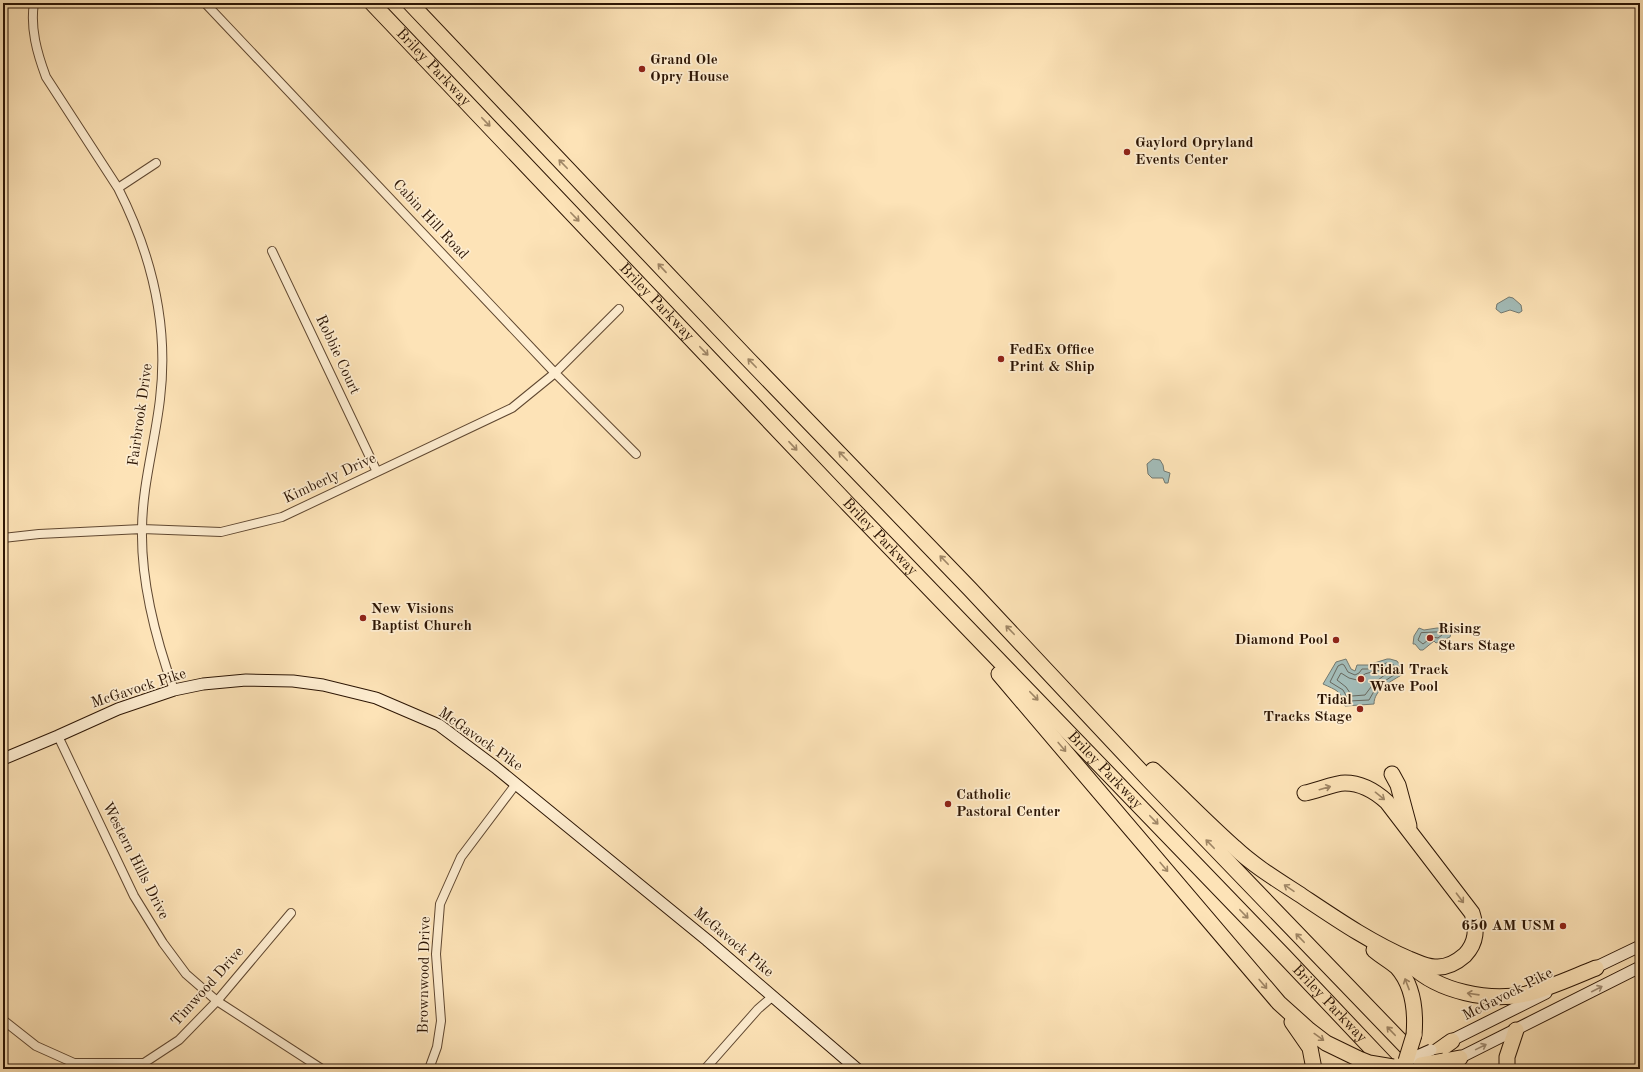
<svg xmlns="http://www.w3.org/2000/svg" width="1643" height="1072" font-family="'Old Standard TT',serif">
<style>
.water{fill:#a3bcb8;stroke:#737970}
.lines{fill:none;stroke-linecap:round;stroke-linejoin:round}
.shore{stroke:#68685e;stroke-width:1}
.street-casing{stroke:#604831;stroke-width:10}
.secondary-casing{stroke:#2c1504;stroke-width:13}
.highway-casing{stroke:#2c1504;stroke-width:17}
.street{stroke:#feedd0;stroke-width:8}
.secondary{stroke:#feedd0;stroke-width:11}
.highway{stroke:#fde3b7;stroke-width:15}
.secondary-bridge-casing{stroke:#2c1504;stroke-width:13;stroke-linecap:butt}
.highway-bridge-casing{stroke:#2c1504;stroke-width:17;stroke-linecap:butt}
.secondary-bridge{stroke:#feedd0;stroke-width:11}
.highway-bridge{stroke:#fde3b7;stroke-width:15}
.oneway{stroke:#9f8666}
.oneway2{stroke:#a08c74}
.poi-dot{fill:#8f2418;stroke:#feedd0;stroke-width:1.5}
.labels{text-anchor:middle;dominant-baseline:central;stroke-width:3.5;stroke-linejoin:round;paint-order:stroke}
.poi-label{font-size:15px;font-weight:bold;fill:#2c1504;stroke:#feedd0;text-anchor:start}
.street-label{font-size:15px;fill:#2c1504;stroke:#feedd0}
</style>
<rect width="100%" height="100%" fill="#fde3b7"/>
<filter id="stains"><feTurbulence type="fractalNoise" baseFrequency=".005" numOctaves="4"/><feColorMatrix values="0 0 0 0 .2 0 0 0 0 .09 0 0 0 0 .02 0 0 0 .5 -.17"/></filter>
<radialGradient id="worn" r=".72"><stop offset=".6" stop-color="#630" stop-opacity="0"/><stop offset="1" stop-color="#630" stop-opacity=".3"/></radialGradient>
<!-- water -->
<path class="water" d="M1509,297l4,1 8,7 1,6 -3,2 -9,-3 -9,3 -5,-4 1,-5z
M1153,459l7,1 3,5 1,6 6,2 -2,10h-3l-2,-5h-11l-4,-4 -1,-10z
M1419,628l5,2 13,-2 15,1 -2,8 -14,6 -2,-2 -11,9h-3l-5,-6h-2l1,-8z
M1346,659l5,10 4,2 2,-6h11l19,-6h3l7,2 2,3 4,10c-11,7 -29,15 -29,30l-29,2c-3,-15 -9,-16 -22,-22l13,-22z"/>
<g class="lines">
<!-- shore -->
<path class="shore" d="M1438,632l4,1v2l-4,3 -6,-1 -9,7 -5,-4 3,-7z
M1387,663l7,2 3,8 -20,13 -8,14 -20,1 -6,-11 -13,-8 8,-16 4,-2 2,1 4,7 7,3 4,-2 3,-4h8z
M1388,668l3,1 -1,2 -16,12 -9,12 -13,1 -6,-9 -9,-7 4,-7 8,5 8,2 8,-6z"/>
<defs>
<path id="street" d="M34,3c-4,25 3,50 12,74l72,111c33,65 51,137 42,211 -5,44 -18,87 -18,131 -1,54 14,110 32,160
M205,3l350,370 81,81
M118,188l38,-25
M272,251l105,221
M3,538l36,-4 103,-5 79,3 61,-15 230,-109 43,-35 64,-64
M58,736l76,160 29,47 23,31 31,27 105,68
M3,1020l33,26 38,17h70l35,-23 38,-39 74,-88
M429,1069l8,-22 4,-26 -5,-67 4,-50 21,-47 55,-73
M705,1069l53,-60 14,-12"/>
<path id="secondary" d="M3,759l55,-23 60,-27 56,-19 29,-6 43,-4 47,1 30,4 53,13 63,27 56,42 212,173 150,129
M1590,970l50,-24
M1446,1043l100,-50
M1453,1061l187,-94"/>
<g id="highway">
<path id="s1" d="M372,3l474,499 438,454 107,113"/>
<path d="M410,3l338,356 222,230 179,191 268,278"/>
<path d="M999,674l280,329 30,27 17,13 33,16"/>
<path d="M1153,770c27,25 53,52 81,77 20,19 45,34 68,49 36,24 68,46 107,63 8,3 17,8 26,8 11,1 22,-5 30,-12 12,-13 12,-26 7,-42l-85,-111c-12,-11 -26,-19 -42,-19 -10,0 -29,8 -40,10"/>
<path d="M1392,774l6,11 11,41"/>
<path d="M1374,950c7,6 16,11 23,17 17,19 19,44 17,68"/>
<path d="M1411,965c28,27 78,37 115,29 24,-6 47,-17 70,-26"/>
<path d="M1292,1022l18,26 4,21"/>
<path d="M1435,1053l17,-12"/>
<path d="M1444,1061l16,-3"/>
<path d="M1507,1069v-12l9,-27"/>
</g>
</defs>
<!-- street casing -->
<use href="#street" class="street-casing"/>
<!-- secondary casing -->
<use href="#secondary" class="secondary-casing"/>
<!-- highway casing -->
<use href="#highway" class="highway-casing"/>
<!-- street -->
<use href="#street" class="street"/>
<!-- secondary -->
<use href="#secondary" class="secondary"/>
<!-- highway -->
<use href="#highway" class="highway"/>
<defs>
<path id="secondary-bridge" d="M1406,1061l25,-11"/>
<path id="highway-bridge" d="M1359,1059l10,4 24,4
M1406,1061l8,-26
M1421,1065l23,-4"/>
</defs>
<!-- secondary-bridge casing -->
<use href="#secondary-bridge" class="secondary-bridge-casing"/>
<!-- highway-bridge casing -->
<use href="#highway-bridge" class="highway-bridge-casing"/>
<!-- secondary-bridge -->
<use href="#secondary-bridge" class="secondary-bridge"/>
<!-- highway-bridge -->
<use href="#highway-bridge" class="highway-bridge"/>
</g>
<!-- one-way arrows -->
<defs><path id="oneway-shaft" d="M-6 0H5M1.5-3L5.5 0L1.5 3" fill="none" stroke-width="1.6" stroke-linecap="round" stroke-linejoin="round"/></defs>
<g class="oneway">
<use href="#oneway-shaft" transform="translate(486 122) rotate(46)"/>
<use href="#oneway-shaft" transform="translate(563 164) rotate(-134)"/>
<use href="#oneway-shaft" transform="translate(575 217) rotate(46)"/>
<use href="#oneway-shaft" transform="translate(662 268) rotate(-133)"/>
<use href="#oneway-shaft" transform="translate(704 351) rotate(46)"/>
<use href="#oneway-shaft" transform="translate(752 363) rotate(-134)"/>
<use href="#oneway-shaft" transform="translate(793 446) rotate(47)"/>
<use href="#oneway-shaft" transform="translate(843 456) rotate(-134)"/>
<use href="#oneway-shaft" transform="translate(944 560) rotate(-134)"/>
<use href="#oneway-shaft" transform="translate(1010 630) rotate(-134)"/>
<use href="#oneway-shaft" transform="translate(1034 696) rotate(46)"/>
<use href="#oneway-shaft" transform="translate(1062 747) rotate(50)"/>
<use href="#oneway-shaft" transform="translate(1325 788) rotate(-16)"/>
<use href="#oneway-shaft" transform="translate(1380 796) rotate(39)"/>
<use href="#oneway-shaft" transform="translate(1154 820) rotate(46)"/>
<use href="#oneway-shaft" transform="translate(1210 844) rotate(-134)"/>
<use href="#oneway-shaft" transform="translate(1164 867) rotate(50)"/>
<use href="#oneway-shaft" transform="translate(1289 888) rotate(-146)"/>
<use href="#oneway-shaft" transform="translate(1460 898) rotate(53)"/>
<use href="#oneway-shaft" transform="translate(1244 914) rotate(46)"/>
<use href="#oneway-shaft" transform="translate(1300 938) rotate(-134)"/>
<use href="#oneway-shaft" transform="translate(1263 984) rotate(50)"/>
<use href="#oneway-shaft" transform="translate(1407 984) rotate(-111)"/>
<use href="#oneway-shaft" transform="translate(1473 994) rotate(-172)"/>
<use href="#oneway-shaft" transform="translate(1391 1031) rotate(-134)"/>
<use href="#oneway-shaft" transform="translate(1319 1037) rotate(36)"/>
</g>
<g class="oneway2">
<use href="#oneway-shaft" transform="translate(1597 989) rotate(-27)"/>
<use href="#oneway-shaft" transform="translate(1481 1047) rotate(-26)"/>
</g>
<!-- markers -->
<g class="poi-dot">
<circle cx="642" cy="69" r="4"/>
<circle cx="1127" cy="152" r="4"/>
<circle cx="1001" cy="359" r="4"/>
<circle cx="363" cy="618" r="4"/>
<circle cx="1430" cy="638" r="4"/>
<circle cx="1336" cy="640" r="4"/>
<circle cx="1361" cy="679" r="4"/>
<circle cx="1360" cy="709" r="4"/>
<circle cx="948" cy="804" r="4"/>
<circle cx="1563" cy="926" r="4"/>
</g>
<g class="labels">
<!-- poi labels -->
<g class="poi-label">
<text x="650" y="60">Grand Ole<tspan x="650" dy="17">Opry House</tspan></text>
<text x="1135" y="143">Gaylord Opryland<tspan x="1135" dy="17">Events Center</tspan></text>
<text x="1009" y="350">FedEx Office<tspan x="1009" dy="17">Print &amp; Ship</tspan></text>
<text x="371" y="609">New Visions<tspan x="371" dy="17">Baptist Church</tspan></text>
<text x="1438" y="629">Rising<tspan x="1438" dy="17">Stars Stage</tspan></text>
<text x="1328" y="640" text-anchor="end">Diamond Pool</text>
<text x="1369" y="670">Tidal Track<tspan x="1369" dy="17">Wave Pool</tspan></text>
<text x="1352" y="700" text-anchor="end">Tidal<tspan x="1352" dy="17">Tracks Stage</tspan></text>
<text x="956" y="795">Catholic<tspan x="956" dy="17">Pastoral Center</tspan></text>
<text x="1555" y="926" text-anchor="end">650 AM USM</text>
</g>
<!-- street labels -->
<g class="street-label">
<text stroke="none"><textPath href="#s1" startOffset="89">Briley Parkway</textPath></text>
<text transform="translate(430 220) rotate(47)">Cabin Hill Road</text>
<text stroke="none"><textPath href="#s1" startOffset="413">Briley Parkway</textPath></text>
<text transform="translate(337 355) rotate(65)">Robbie Court</text>
<text transform="translate(141 415) rotate(-82)">Fairbrook Drive</text>
<text transform="translate(330 479) rotate(-25)">Kimberly Drive</text>
<text stroke="none"><textPath href="#s1" startOffset="737">Briley Parkway</textPath></text>
<text transform="translate(139 689) rotate(-18)">McGavock Pike</text>
<text transform="translate(480 740) rotate(35)">McGavock Pike</text>
<text stroke="none"><textPath href="#s1" startOffset="1061">Briley Parkway</textPath></text>
<text transform="translate(135 861) rotate(63)">Western Hills Drive</text>
<text transform="translate(733 943) rotate(40)">McGavock Pike</text>
<text transform="translate(425 975) rotate(-89)">Brownwood Drive</text>
<text transform="translate(208 987) rotate(-48)">Timwood Drive</text>
<text transform="translate(1508 995) rotate(-27)">McGavock Pike</text>
<text stroke="none"><textPath href="#s1" startOffset="1385">Briley Parkway</textPath></text>
</g>
</g>
<!-- margin -->
<rect width="1643" height="1072" fill="none" stroke="#fde3b7" stroke-width="16"/>
<rect x="4" y="4" width="1635" height="1064" fill="none" stroke="#2c1504" stroke-width="2"/>
<rect x="8" y="8" width="1627" height="1056" fill="none" stroke="#2c1504"/>
<rect width="100%" height="100%" filter="url(#stains)"/>
<rect width="100%" height="100%" fill="url(#worn)"/>
</svg>
